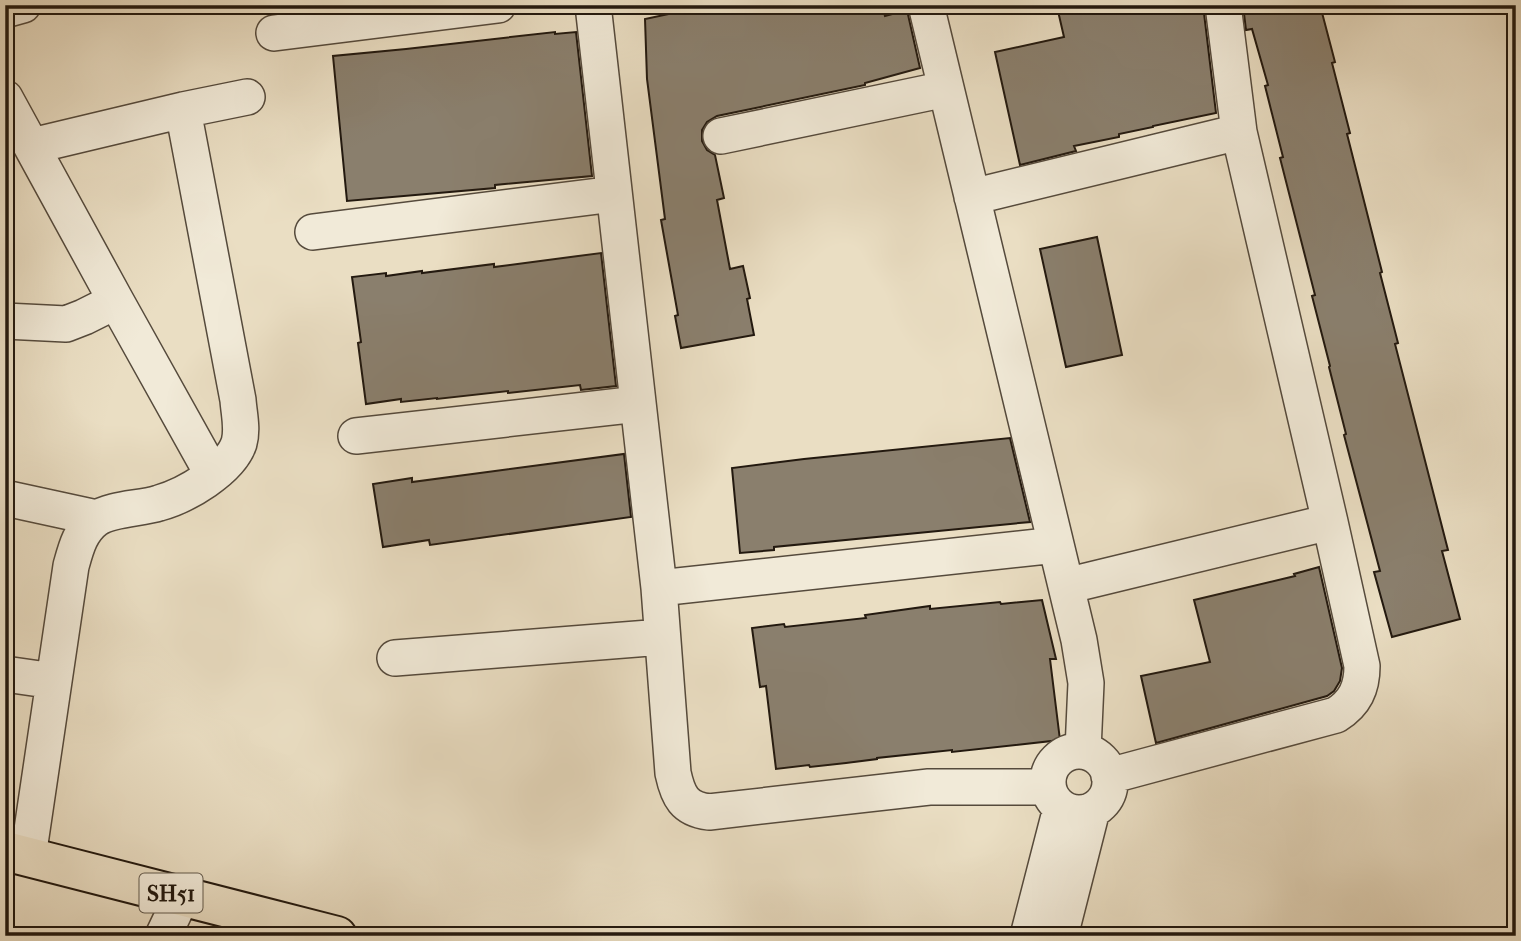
<svg xmlns="http://www.w3.org/2000/svg" width="1521" height="941" font-family="'IM FELL French Canon',serif">
<style>
.building{fill:#8a7f6d;stroke:#23190f;stroke-width:2}
.lines{fill:none;stroke-linecap:round;stroke-linejoin:round}
.street-casing{stroke:#554a3c;stroke-width:38}
.primary-casing{stroke:#23190f;stroke-width:42}
.street{stroke:#f1ead8;stroke-width:35}
.primary{stroke:#eadec3;stroke-width:38}
.labels{text-anchor:middle;dominant-baseline:central;stroke-width:7;stroke-linejoin:round;paint-order:stroke}
.shield{fill:#f1ead8;stroke:#61584b;stroke-width:2}
.shield-label{font-size:23px;font-weight:bold;fill:#23190f}
</style>
<rect width="100%" height="100%" fill="#eadec3"/>
<filter id="stains"><feTurbulence type="fractalNoise" baseFrequency=".00286" numOctaves="4"/><feColorMatrix values="0 0 0 0 .2 0 0 0 0 .09 0 0 0 0 .02 0 0 0 .5 -.17"/></filter>
<radialGradient id="worn" r=".72"><stop offset=".6" stop-color="#630" stop-opacity="0"/><stop offset="1" stop-color="#630" stop-opacity=".3"/></radialGradient>
<!-- building -->
<path class="building" d="M711,5h171l3,11 22,-6 13,58 -55,15v2l-148,31 -10,6 -5,8v11l5,9 8,5 9,43 -7,2 13,69 13,-3 7,32 -3,1 7,36 -73,13 -6,-32 3,-1 -17,-95 4,-1 -18,-140 -2,-60z
M1086,5h117l13,108 -63,13v1l-34,7v3l-45,9 2,5 -56,14 -25,-113 69,-15 -6,-26z
M1243,5h77l15,57 -3,1 18,70 -3,1 35,138 -2,1 18,70 -3,1 53,206 -6,1 18,68 -68,18 -18,-65 6,-1 -36,-136 2,-1 -17,-67 1,-1 -18,-70 3,-1 -35,-137 3,-1 -18,-71 3,-1 -16,-56 -6,1z
M555,32v2l21,-2 16,144 -97,9v3l-148,13 -14,-145 73,-7z
M1097,237l25,118 -56,12 -26,-118z
M601,253l15,133 -35,4 -1,-5 -72,8v-2l-71,8v-1l-36,4v-3l-35,5 -8,-61 3,-1 -9,-65 34,-4v3l36,-5v2l72,-9v3z
M1010,438l20,84 -256,25v3l-34,3 -8,-85 72,-9z
M624,454l7,63 -201,28 -1,-5 -46,7 -10,-63 39,-6v4z
M1319,567l23,101 -2,13 -6,10 -7,5 -171,47 -15,-67 69,-14 -16,-62 101,-24 -1,-2z
M1042,600l14,59h-6l10,81 -108,12v-2l-75,8v1l-31,4 -36,4 -1,-2 -33,4 -10,-83 -6,1 -8,-59 32,-4 1,3 81,-9 -1,-3 65,-9v3l70,-7 1,2z"/>
<g class="lines">
<defs>
<path id="street" d="M593,5l66,583 14,185c5,23 11,36 36,39l220,-25h119
M926,5l153,635 7,43 -3,67
M5,10l18,-5
M274,33l224,-28
M5,98l111,203 97,174
M721,136l225,-47
M32,146l151,-36 64,-13
M972,197l267,-65
M313,232l301,-38
M5,321l61,3 18,-7 32,-16
M356,436l282,-32
M5,498l92,20
M1066,586l264,-64
M659,588l397,-43
M395,658l267,-21
M5,674l49,7
M1048 782a31 31 0 1 1 62 0a31 31 0 1 1-62 0Z
M1109,776l227,-61c19,-12 26,-27 26,-49l-32,-144 -91,-390 -16,-127
M28,857l43,-291c5,-18 9,-35 25,-47 16,-11 45,-10 63,-16 26,-7 71,-33 80,-60 4,-14 0,-29 -1,-43l-55,-290
M163,936l19,-40
M1028,936l33,-128
M1060,936l32,-126"/>
<path id="primary" d="M5,851l332,85"/>
</defs>
<!-- street casing -->
<use href="#street" class="street-casing"/>
<!-- primary casing -->
<use href="#primary" class="primary-casing"/>
<!-- street -->
<use href="#street" class="street"/>
<!-- primary -->
<use href="#primary" class="primary"/>
</g>
<g class="labels">
<!-- shield labels -->
<rect class="shield" x="139.5" y="873.5" width="63" height="39" rx="5"/>
<g class="shield-label">
<text x="171" y="893">SH51</text>
</g>
</g>
<!-- margin -->
<rect width="1521" height="941" fill="none" stroke="#eadec3" stroke-width="28"/>
<rect x="7" y="7" width="1507" height="927" fill="none" stroke="#23190f" stroke-width="3.5"/>
<rect x="14" y="14" width="1493" height="913" fill="none" stroke="#23190f" stroke-width="2"/>
<rect width="100%" height="100%" filter="url(#stains)"/>
<rect width="100%" height="100%" fill="url(#worn)"/>
</svg>
